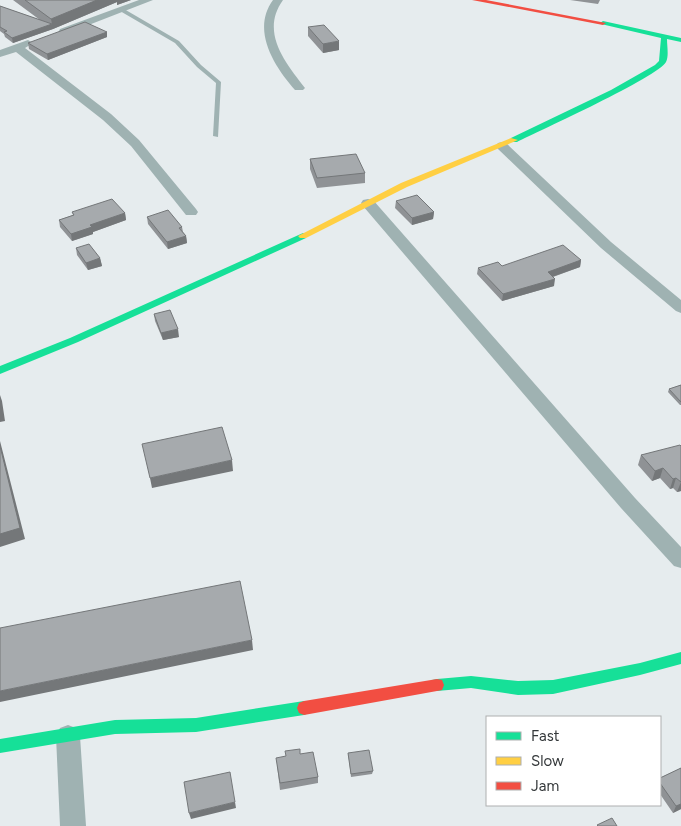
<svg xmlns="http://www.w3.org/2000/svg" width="681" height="826" font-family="Figtree,sans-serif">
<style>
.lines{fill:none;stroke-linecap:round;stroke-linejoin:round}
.lane{fill:#9fb2b2;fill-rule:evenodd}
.street{fill:#9fb2b2;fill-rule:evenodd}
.fast{fill:#16e098;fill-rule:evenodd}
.slow{fill:#ffcf43;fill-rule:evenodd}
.jam{fill:#f24e42;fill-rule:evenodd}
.wall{fill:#8f9295}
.shaded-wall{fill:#747779}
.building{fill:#a6aaad;stroke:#747779}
</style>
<rect width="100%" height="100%" fill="#e6ecee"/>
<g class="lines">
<!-- lane -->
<path class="lane" d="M120,9h4l55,32 22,24 20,17 -3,55 -5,-1 3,-53 -19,-16 -22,-24 -55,-32z"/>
<!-- street -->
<path class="street" d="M139,0h14l-85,33h-8l-1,-2 1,-2z
M273,0h10c-23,32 2,62 22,88l-2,2h-8c-21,-24 -44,-60 -22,-90z
M28,40l5,3 -8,5 86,66 28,26 57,69 2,3 -2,3h-10l-55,-69 -28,-26 -87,-68 -16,5v-7z
M502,142l4,1 105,99 70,58v13l-5,-2 -75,-63 -103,-99 -2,-3 2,-3z
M368,199l5,1 262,298 46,49v21l-7,-2 -53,-58 -258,-302 -2,-3 2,-3z
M68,725l8,3 4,8 6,90h-26l-4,-90 4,-8z"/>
<!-- fast -->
<path class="fast" d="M603,21l78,17v4l-14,-3c0,7 2,17 -1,23 -8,15 -127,69 -149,80h-6v-4l100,-48 44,-25 4,-4 2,-23 -60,-14 -1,-1z
M303,233l3,1v4l-228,104 -78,32v-8l70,-28z
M681,652v12l-41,11 -87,19 -35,1 -47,-7 -34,3 -5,-1 -2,-5 2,-5 5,-1 34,-3 47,5 35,-1 87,-17z
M304,701l5,2 2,5 -2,5 -5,2 -108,17 -81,2 -115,19v-14l115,-19 81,-2z"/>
<!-- slow -->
<path class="slow" d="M511,138l7,2 -111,47 -101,51h-6l-2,-2 103,-53z"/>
<!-- jam -->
<path class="jam" d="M472,0h14l120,23 -3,2z
M437,679l5,1 2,5 -2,5 -5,1 -133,24 -5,-2 -2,-5 2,-5 5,-2z"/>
</g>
<!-- wall -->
<path class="wall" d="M13,0h118l-14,5v-3l-64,27 -40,14 -8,-6 -1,-3 -4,-3v-25l40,14z
M570,0h30l-2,4z
M308,27l31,23 -16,3 -15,-17z
M107,32v5l-59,23 -19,-11 -1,-6z
M310,159l55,14v10l-48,5 -7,-19z
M396,201l38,11 -1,7 -21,6 -17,-17z
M72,212l53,1 1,7 -33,12v2l-21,7 -12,-14 -1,-7 14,-5z
M147,217l35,10 1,5 3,4 1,7 -19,6 -20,-25z
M76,248l24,10 2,8 -14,4 -11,-15z
M581,260l-1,7 -27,10 1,9 -52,15 -25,-27 1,-6z
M154,314l25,23 -16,3 -8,-19z
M681,385v20h-1l-12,-13 1,-3z
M681,446v45l-4,1 -4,-4 -3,1 -10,-11 -8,3 -14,-16 3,-10z
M348,753l25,18 -1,3 -21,3z
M300,754l18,23v6l-38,7 -3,-25z
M681,768v41l-8,4 -13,-19v-16z"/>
<!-- shaded-wall -->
<path class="shaded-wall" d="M97,0h34l-14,5v-3l-64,27 -2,-10z
M52,24l1,5 -40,14 -1,-5z
M107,32v5l-59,23 -1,-6z
M339,41v9l-16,3v-9z
M434,212l-1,7 -21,6v-7z
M125,213l1,7 -33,12v2l-21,7 -1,-7 19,-9z
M186,236l1,7 -19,6 -1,-7z
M100,258l2,8 -14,4 -2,-7z
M581,260l-1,7 -34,12 2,-7z
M555,279l-1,7 -52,15 1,-7z
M178,329l1,8 -16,3 -2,-7z
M0,395l2,6 3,20 -5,1z
M0,441l25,98 -25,8z
M232,460l1,11 -81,17 -2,-10z
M663,468l-3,10 -8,3 3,-10z
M676,478l-3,10 -3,1 3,-10z
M681,482v9l-4,1z
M252,640l1,10 -253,52v-11z
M235,802l1,6 -45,11 -2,-6z
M681,804v5l-8,4 3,-7z"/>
<!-- building -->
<path class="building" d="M25,0h72l-46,19z
M0,6l52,18 -40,14 -8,-6 3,-1 -7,-4z
M85,22l22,10 -60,22 -19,-11z
M324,25l15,16 -16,3 -15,-17z
M356,154l9,19 -48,5 -7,-19z
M417,195l17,17 -22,6 -16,-17z
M112,199l13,14 -35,12 2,2 -21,7 -12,-14 15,-5 -2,-3z
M168,210l14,17 -3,1 7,8 -19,6 -20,-25z
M89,244l11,14 -14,5 -10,-15z
M563,245l18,15 -33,12 7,7 -52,15 -25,-26 20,-6 4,4z
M170,310l8,19 -17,4 -7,-19z
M681,385v17l-12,-13z
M222,427l10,33 -82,18 -8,-34z
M680,445l1,1v36l-5,-4 -3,1 -10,-11 -8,3 -14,-16z
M0,446l20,82 -20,6z
M240,581l12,59 -252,51v-63z
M300,749v5l13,-2 5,25 -38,6 -4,-25 10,-2 -1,-5z
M369,750l4,21 -22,3 -3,-21z
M681,768v36l-5,2 -16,-23v-5z
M230,772l5,30 -46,11 -5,-31z
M612,818l5,8h-19l-1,-1z"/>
<!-- legend -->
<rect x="486" y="716" width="175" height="90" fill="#ffffff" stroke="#aeafb0"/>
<rect x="496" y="732" width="25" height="8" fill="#16e098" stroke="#aeafb0"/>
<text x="531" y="741" font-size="15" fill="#34383a">Fast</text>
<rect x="496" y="757" width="25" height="8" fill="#ffcf43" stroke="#aeafb0"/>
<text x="531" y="766" font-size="15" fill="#34383a">Slow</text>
<rect x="496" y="782" width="25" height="8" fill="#f24e42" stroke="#aeafb0"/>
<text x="531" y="791" font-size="15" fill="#34383a">Jam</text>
</svg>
